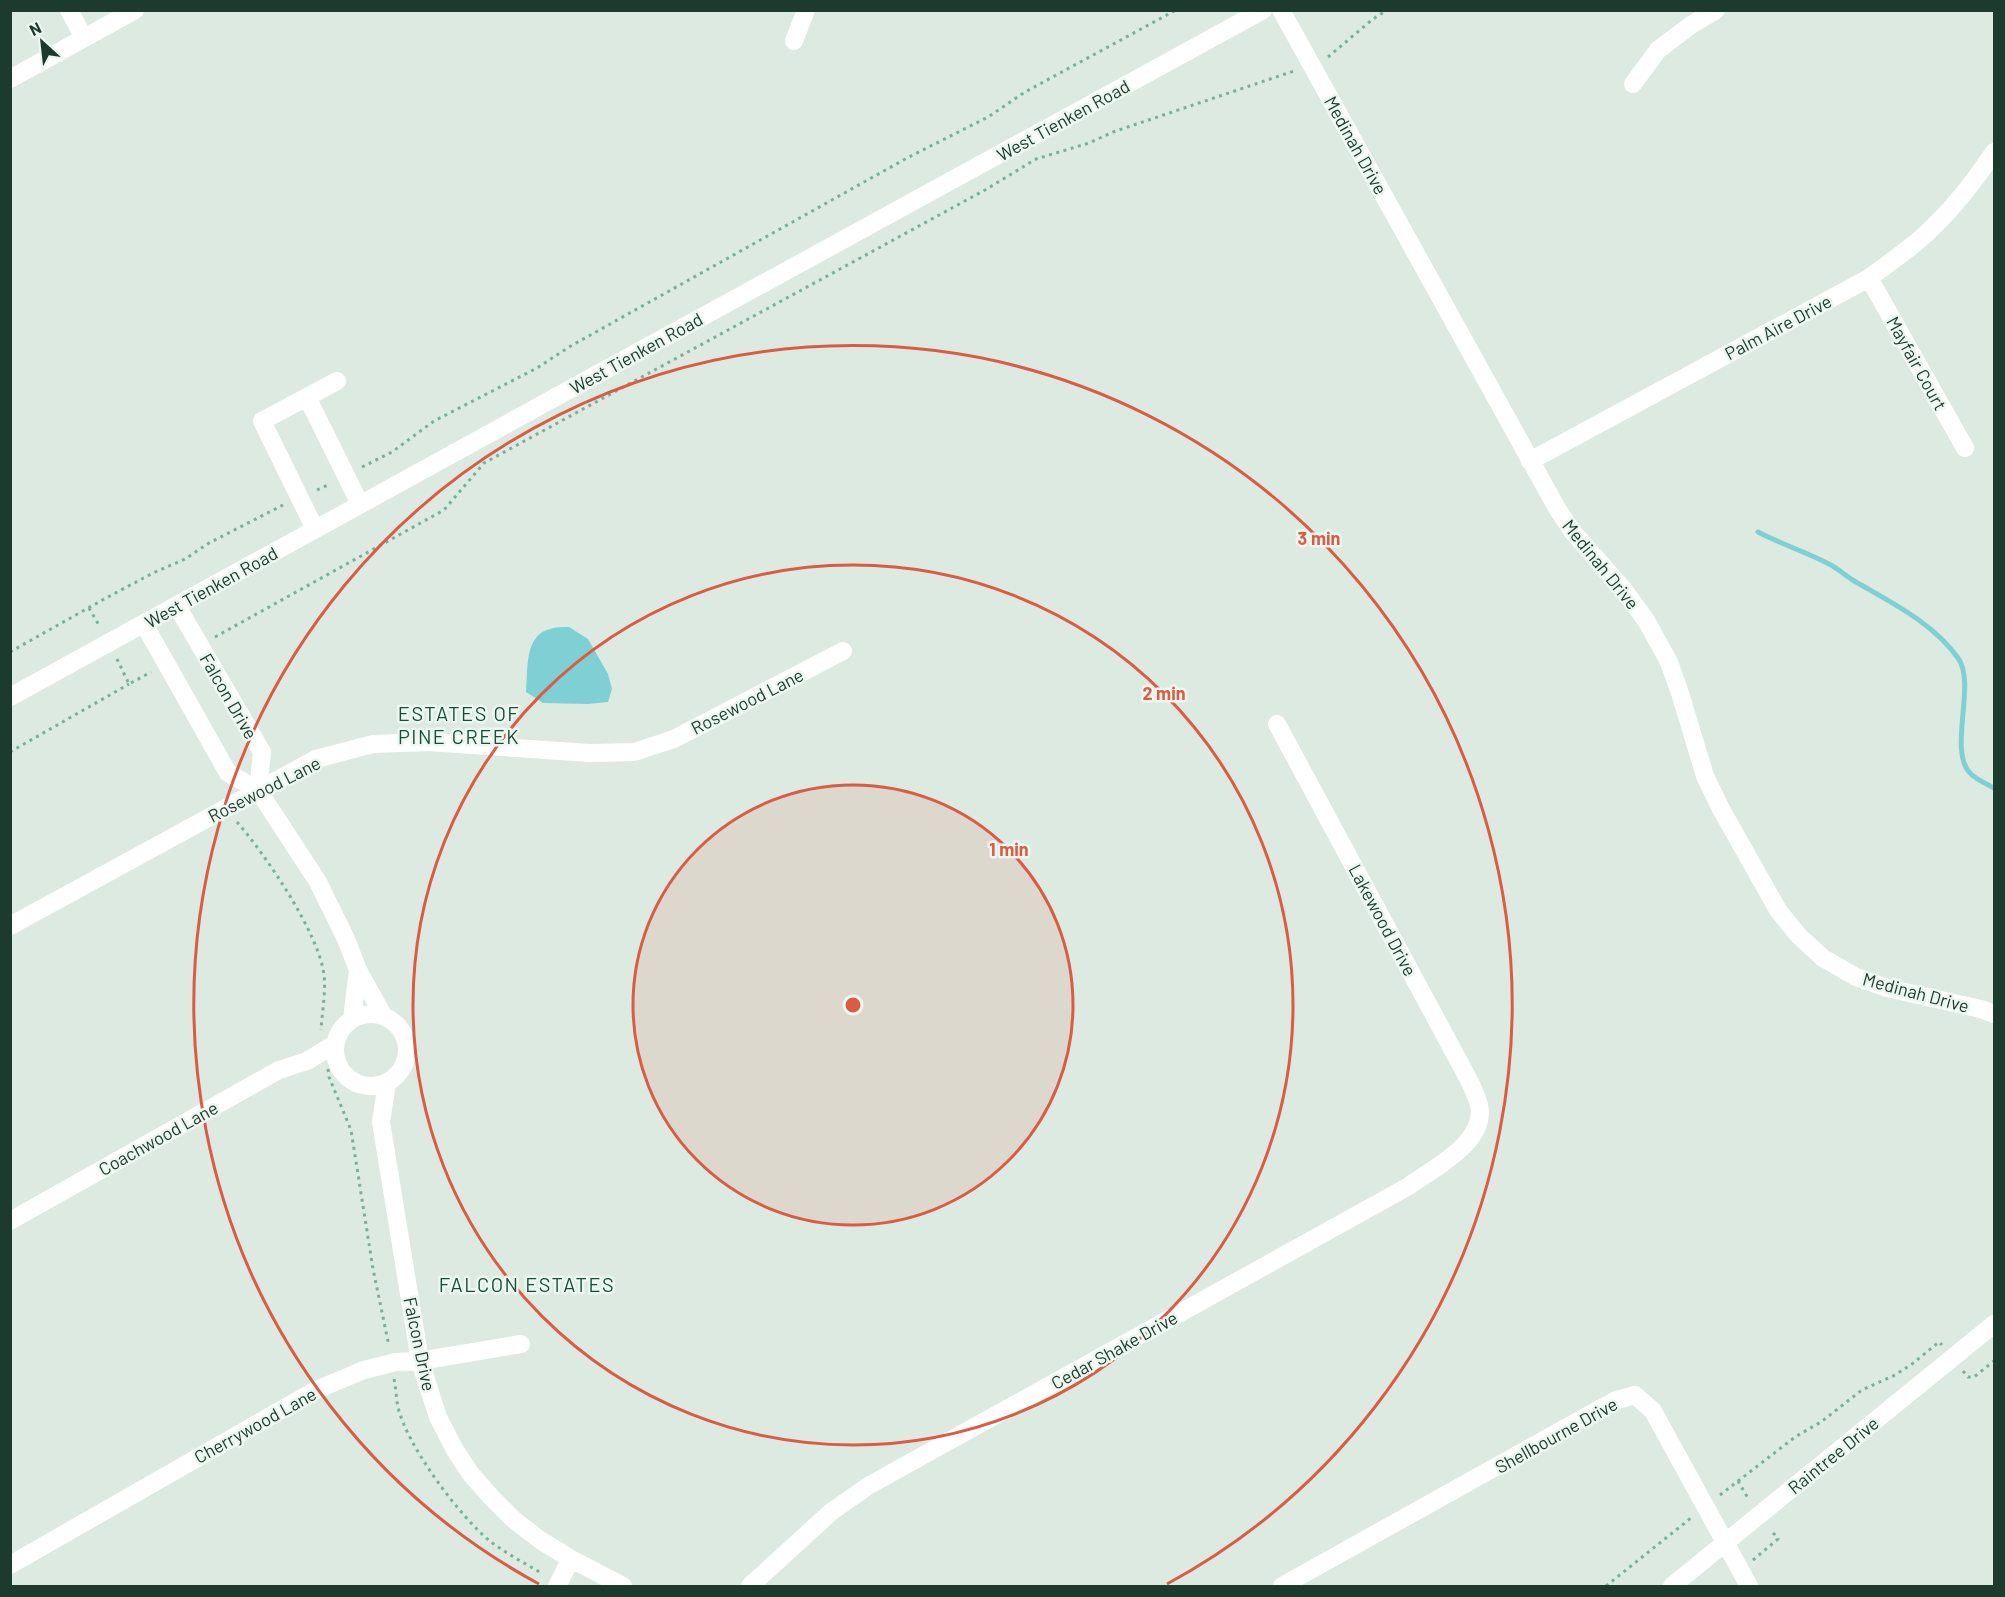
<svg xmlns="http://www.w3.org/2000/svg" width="2005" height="1597" font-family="Barlow,sans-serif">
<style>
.water{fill:#7ed0d5}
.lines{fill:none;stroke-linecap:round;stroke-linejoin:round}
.stream{stroke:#7ed0d5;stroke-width:5}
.path{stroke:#7ab09a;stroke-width:3;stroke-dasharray:3 4.5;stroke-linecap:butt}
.minor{stroke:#fff;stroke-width:18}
.ring{fill:none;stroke:#db5c43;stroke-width:3}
.labels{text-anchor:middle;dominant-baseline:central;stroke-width:5;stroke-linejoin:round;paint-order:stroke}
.street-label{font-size:18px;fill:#1d3a2f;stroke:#ecf7f0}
.neighbourhood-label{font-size:20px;letter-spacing:1.5px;fill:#184d3b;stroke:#ecf7f0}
.centre{fill:#db5c43;stroke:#ecf7f0;stroke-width:3}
.ring-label{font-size:18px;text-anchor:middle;font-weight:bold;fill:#db5c43;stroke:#ecf7f0;stroke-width:5;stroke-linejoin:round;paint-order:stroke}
</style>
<rect width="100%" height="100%" fill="#dceae2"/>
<!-- water -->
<path class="water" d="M569,627l19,12 20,35 4,15 -4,13 -20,2 -45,-1 -17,-11c2,-21 -2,-57 24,-63 6,-2 13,-2 19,-2z"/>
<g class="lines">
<!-- stream -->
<path class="stream" d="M1758,532c23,12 48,20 71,32 10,5 18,13 27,18 36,21 77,41 102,76 19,26 -11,94 13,116 6,6 16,10 23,14"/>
<!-- path -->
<path class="path" d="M1328,57l45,-38 14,-9
M362,467l30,-15 42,-31 103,-53 32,-21 338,-189 81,-41 37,-25 151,-82
M317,490l13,-6
M89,608l11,19
M215,637l229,-127 40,-47 501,-273 51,-31 53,-16 24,-11 181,-61
M10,652l96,-54 47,-25 32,-14 24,-16 74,-38
M117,659l12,25 22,-12
M10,752l119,-68
M237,822c28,32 82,111 87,153 2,18 -2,37 -3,55
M328,1069l1,8 22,53 22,139 16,77
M1963,1371l5,6h6l20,-16
M394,1379c2,9 2,19 4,28 9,39 62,110 93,135 16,12 35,22 52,32
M1738,1481l11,19
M1720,1495l75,-58 26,-15 41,-32 33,-15 17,-11 27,-22 3,3
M1753,1560l25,-21 -7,-9
M1606,1586l85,-68"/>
<!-- minor -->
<path class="minor" d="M69,10l15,28
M1281,10l277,500 15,22 51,58 23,32 22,40 11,31 25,83 16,33 57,101 20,25 25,23 33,19 31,11 94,21 13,5
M794,41l12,-31
M10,79l125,-69
M1633,84l25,-34 33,-25 25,-15
M1869,278l96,170
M307,397l53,107
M1530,461l339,-183c16,-12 33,-24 49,-37 30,-26 54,-56 76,-89
M315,529l-53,-108 75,-40
M177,606l85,146 -4,38
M144,624l84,149 30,17 60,92 28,57 12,31 25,45
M10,697l586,-322 667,-365
M10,926l306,-167 57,-15 55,-2 161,11 45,-1 40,-13 169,-88
M335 1050a36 36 0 1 1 72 0a36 36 0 1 1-72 0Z
M352,1019l6,-49
M387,1083l-6,39 39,239 18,56 17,33 15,23 21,24 22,22 27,21 31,19 52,27
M10,1221l269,-151 28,-9 28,-17
M10,1565l306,-175 48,-20 32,-8 24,-1 101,-17
M557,1586l14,-27
M750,1586l81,-74 37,-26 541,-300c26,-19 78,-44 70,-81 -2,-8 -6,-16 -9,-23l-193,-358
M1282,1586l332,-185 21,-6 18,16 96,175
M1672,1586l322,-262"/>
</g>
<!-- distance rings -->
<circle cx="853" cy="1005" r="220" fill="#db5c43" fill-opacity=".12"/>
<g class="ring">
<circle cx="853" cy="1005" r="220"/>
<circle cx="853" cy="1005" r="440"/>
<path d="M539 1584A659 659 0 1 1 1167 1584"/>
</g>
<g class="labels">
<!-- street labels -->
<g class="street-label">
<text transform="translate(1063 120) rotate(-29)">West Tienken Road</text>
<text transform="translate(1356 145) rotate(61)">Medinah Drive</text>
<text transform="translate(1778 327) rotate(-28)">Palm Aire Drive</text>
<text transform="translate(636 353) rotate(-29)">West Tienken Road</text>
<text transform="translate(1917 363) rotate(61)">Mayfair Court</text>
<text transform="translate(1601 564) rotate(51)">Medinah Drive</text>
<text transform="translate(211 587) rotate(-29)">West Tienken Road</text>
<text transform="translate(229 696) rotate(60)">Falcon Drive</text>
<text transform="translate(747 701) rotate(-27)">Rosewood Lane</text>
<text transform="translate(264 789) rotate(-27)">Rosewood Lane</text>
<text transform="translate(1383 920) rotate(62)">Lakewood Drive</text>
<text transform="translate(1916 992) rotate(15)">Medinah Drive</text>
<text transform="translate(158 1138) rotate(-29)">Coachwood Lane</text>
<text transform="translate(420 1344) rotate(78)">Falcon Drive</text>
<text transform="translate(1114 1350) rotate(-29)">Cedar Shake Drive</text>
<text transform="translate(255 1425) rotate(-29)">Cherrywood Lane</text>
<text transform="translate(1556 1435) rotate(-29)">Shellbourne Drive</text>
<text transform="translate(1833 1455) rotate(-39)">Raintree Drive</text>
</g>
<!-- neighbourhood labels -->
<g class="neighbourhood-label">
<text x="459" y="713">ESTATES OF<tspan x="459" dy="23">PINE CREEK</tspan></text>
<text x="527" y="1284">FALCON ESTATES</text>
</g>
</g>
<circle cx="853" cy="1005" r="9" class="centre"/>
<g class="ring-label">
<text x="1319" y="545">3 min</text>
<text x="1164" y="700">2 min</text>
<text x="1009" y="856">1 min</text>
</g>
<!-- border -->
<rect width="2005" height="1597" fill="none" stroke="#1d3a2f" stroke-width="24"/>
<!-- north arrow -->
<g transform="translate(42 42) rotate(333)" stroke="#ecf7f0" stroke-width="4.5" paint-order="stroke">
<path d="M0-4.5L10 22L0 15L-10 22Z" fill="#1d3a2f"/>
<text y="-9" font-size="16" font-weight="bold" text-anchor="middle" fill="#1d3a2f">N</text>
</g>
</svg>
